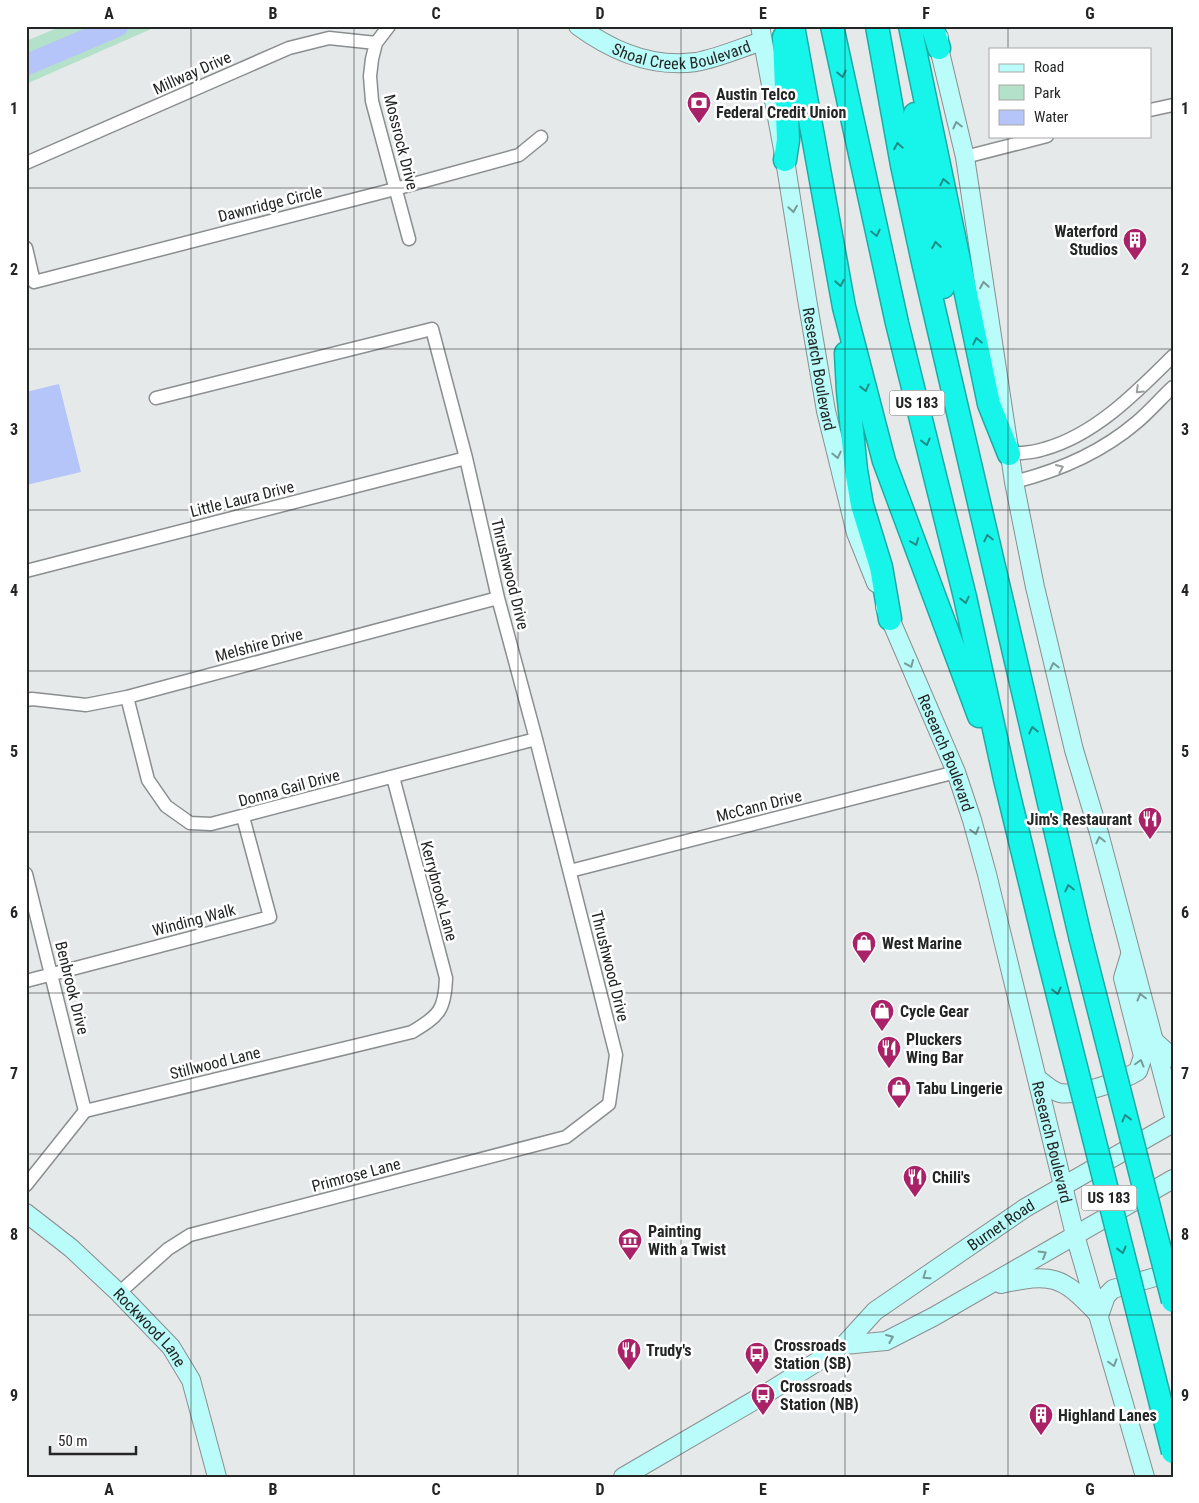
<svg xmlns="http://www.w3.org/2000/svg" width="1199" height="1503" font-family="'Roboto Condensed',sans-serif">
<style>
.green{fill:#b4e1c9}
.water{fill:#b5c4f9}
.lines{fill:none;stroke-linecap:round;stroke-linejoin:round}
.river{stroke:#b5c4f9;stroke-width:21}
.street-casing{stroke:#8a8e8f;stroke-width:15}
.secondary-casing{stroke:#8a8e8f;stroke-width:20}
.highway-casing{stroke:#1caca5;stroke-width:25}
.street{stroke:#fff;stroke-width:12}
.secondary{stroke:#b9fcf9;stroke-width:18}
.highway{stroke:#17f5ea;stroke-width:22}
.highway-bridge-casing{stroke:#1caca5;stroke-width:25;stroke-linecap:butt}
.highway-bridge{stroke:#17f5ea;stroke-width:22}
.oneway{stroke:#1e8d88}
.oneway2{stroke:#769b9a}
.oneway3{stroke:#9c9d9d}
.grid{fill:none;stroke:#242525;stroke-width:1;stroke-opacity:0.55}
.labels{text-anchor:middle;dominant-baseline:central;stroke-width:5;stroke-linejoin:round;paint-order:stroke}
.shield{fill:#fff;stroke:#666;stroke-width:1}
.shield-label{font-size:15px;font-weight:bold;fill:#242525}
.street-label{font-size:16px;fill:#242525;stroke:#fff}
.poi-label{font-size:16px;font-weight:bold;fill:#242525;stroke:#fff;text-anchor:start}
.neatline{fill:none;stroke:#242525;stroke-width:2}
.grid-label{font-size:16px;text-anchor:middle;font-weight:bold;fill:#242525}
</style>
<rect width="100%" height="100%" fill="#e6e9ea"/>
<!-- green -->
<path class="green" d="M62,26h96l-132,58v-43z"/>
<!-- water -->
<path class="water" d="M59,384l22,88 -55,13v-93z"/>
<g class="lines">
<!-- river -->
<path class="river" d="M26,65l92,-39"/>
<defs>
<path id="street" d="M389,26l-13,17 -4,16 -2,17 2,25 37,138
M1150,110l23,-5
M965,157l82,-21
M26,163l263,-115 40,-10 47,5
M26,248l8,34 361,-93 124,-34 22,-18
M1009,454c12,-1 24,-1 35,-5 51,-14 93,-57 129,-93
M1014,482c44,-11 88,-30 123,-60 13,-11 24,-24 36,-35
M26,571l440,-113
M127,697l21,83 18,26 24,17 21,1 325,-85
M26,700l6,-1 54,6 41,-8 371,-99
M570,871l386,-99
M26,874l59,237
M26,981l244,-64 -27,-100
M26,1185l59,-74 327,-79c27,-16 33,-22 34,-54l-53,-201
M119,1293l49,-44 22,-14 376,-98 43,-33 7,-49 -80,-316 -38,-141 -32,-140 -34,-129 -276,69"/>
<g id="secondary">
<path id="s1" d="M578,26c34,25 75,42 118,36 22,-4 45,-14 66,-21"/>
<path id="s2" d="M760,26l25,134 22,139 19,112 30,122 20,50"/>
<path d="M939,37v11l26,109 49,325 21,105 39,163 25,83 74,280"/>
<path id="s3" d="M885,607l71,165 16,48 15,54 88,361 70,242"/>
<path d="M1152,1039l21,19"/>
<path d="M1037,1078c6,5 15,13 23,15 19,3 62,-12 78,-22l5,-15 -20,-78 7,-23"/>
<path id="s4" d="M26,1213l45,35 48,45 52,54 20,33 26,97"/>
<path d="M1001,1284c51,-11 60,-9 96,29"/>
<path d="M1099,1316l7,-20 7,-7 60,-17"/>
<path d="M844,1345l42,-4 47,-24 240,-138"/>
<path id="s5" d="M623,1477l144,-84 77,-48 31,-34 150,-103 148,-85"/>
</g>
<path id="highway" d="M793,26l51,281 40,154 95,255
M832,26l65,297 68,274 40,182 40,165
M877,26l25,139 21,97 157,674
M910,26l79,378 20,50
M932,26l7,22
M784,37l4,103 -3,20
M915,114l28,173
M846,353l2,38 8,79 6,35 19,62 9,52"/>
</defs>
<!-- street casing -->
<use href="#street" class="street-casing"/>
<!-- secondary casing -->
<use href="#secondary" class="secondary-casing"/>
<!-- highway casing -->
<use href="#highway" class="highway-casing"/>
<!-- street -->
<use href="#street" class="street"/>
<!-- secondary -->
<use href="#secondary" class="secondary"/>
<!-- highway -->
<use href="#highway" class="highway"/>
<defs>
<path id="highway-bridge" d="M1080,936l93,365
M1045,944l128,508"/>
</defs>
<!-- highway-bridge casing -->
<use href="#highway-bridge" class="highway-bridge-casing"/>
<!-- highway-bridge -->
<use href="#highway-bridge" class="highway-bridge"/>
</g>
<!-- one-way arrows -->
<defs><path id="oneway-chevron" d="M-2-3.5L2.5 0L-2 3.5" fill="none" stroke-width="1.6" stroke-linecap="round" stroke-linejoin="round" transform="scale(1.25)"/></defs>
<g class="oneway">
<use href="#oneway-chevron" transform="translate(842 74) rotate(78)"/>
<use href="#oneway-chevron" transform="translate(898 146) rotate(-100)"/>
<use href="#oneway-chevron" transform="translate(944 182) rotate(-102)"/>
<use href="#oneway-chevron" transform="translate(876 233) rotate(77)"/>
<use href="#oneway-chevron" transform="translate(936 245) rotate(-99)"/>
<use href="#oneway-chevron" transform="translate(840 283) rotate(80)"/>
<use href="#oneway-chevron" transform="translate(977 341) rotate(-102)"/>
<use href="#oneway-chevron" transform="translate(865 388) rotate(76)"/>
<use href="#oneway-chevron" transform="translate(926 442) rotate(76)"/>
<use href="#oneway-chevron" transform="translate(988 538) rotate(-103)"/>
<use href="#oneway-chevron" transform="translate(915 542) rotate(69)"/>
<use href="#oneway-chevron" transform="translate(965 600) rotate(77)"/>
<use href="#oneway-chevron" transform="translate(1033 730) rotate(-103)"/>
<use href="#oneway-chevron" transform="translate(1069 888) rotate(-103)"/>
<use href="#oneway-chevron" transform="translate(1057 991) rotate(76)"/>
<use href="#oneway-chevron" transform="translate(1126 1118) rotate(-104)"/>
<use href="#oneway-chevron" transform="translate(1122 1250) rotate(76)"/>
</g>
<g class="oneway2">
<use href="#oneway-chevron" transform="translate(957 125) rotate(-103)"/>
<use href="#oneway-chevron" transform="translate(793 209) rotate(81)"/>
<use href="#oneway-chevron" transform="translate(984 285) rotate(-99)"/>
<use href="#oneway-chevron" transform="translate(837 455) rotate(77)"/>
<use href="#oneway-chevron" transform="translate(910 664) rotate(67)"/>
<use href="#oneway-chevron" transform="translate(1054 666) rotate(-103)"/>
<use href="#oneway-chevron" transform="translate(975 831) rotate(74)"/>
<use href="#oneway-chevron" transform="translate(1100 840) rotate(-103)"/>
<use href="#oneway-chevron" transform="translate(1141 997) rotate(-105)"/>
<use href="#oneway-chevron" transform="translate(1140 1063) rotate(-75)"/>
<use href="#oneway-chevron" transform="translate(1043 1254) rotate(-31)"/>
<use href="#oneway-chevron" transform="translate(926 1276) rotate(145)"/>
<use href="#oneway-chevron" transform="translate(890 1338) rotate(-23)"/>
<use href="#oneway-chevron" transform="translate(1113 1363) rotate(74)"/>
</g>
<g class="oneway3">
<use href="#oneway-chevron" transform="translate(1139 390) rotate(136)"/>
<use href="#oneway-chevron" transform="translate(1060 468) rotate(-24)"/>
</g>
<!-- grid -->
<path class="grid" d="M191,26v1451M354,26v1451M518,26v1451M681,26v1451M845,26v1451M1008,26v23M1008,136v1341M26,188h1147M26,349h1147M26,510h1147M26,671h1147M26,832h1147M26,993h1147M26,1154h1147M26,1315h1147"/>
<!-- icons -->
<defs>
<symbol id="bank-pin" viewBox="-11 -11 22 30"><path d="M0 17L-7.5 6A9.5 9.5 0 1 1 7.5 6Z" fill="#a92268" stroke="#fff"/><path d="M-6-4H6V4H-6ZM0-2.3a2.3 2.3 0 1 0 0 4.6a2.3 2.3 0 1 0 0-4.6Z" fill="#fff"/></symbol>
<symbol id="building-pin" viewBox="-11 -11 22 30"><path d="M0 17L-7.5 6A9.5 9.5 0 1 1 7.5 6Z" fill="#a92268" stroke="#fff"/><path d="M-4-6H4V6H1V3H-1V6H-4ZM-2.5-4.3h1.7v1.8h-1.7ZM.8-4.3h1.7v1.8H.8ZM-2.5-1h1.7V.8h-1.7ZM.8-1h1.7V.8H.8Z" fill="#fff"/></symbol>
<symbol id="restaurant-pin" viewBox="-11 -11 22 30"><path d="M0 17L-7.5 6A9.5 9.5 0 1 1 7.5 6Z" fill="#a92268" stroke="#fff"/><path d="M-5-6h1v4h1v-4h1v4h1v-4h1v5L-1.5 .5V6h-2V.5L-5-1ZM5-6V6H3V1.5H1.5Q1.5-4 5-6Z" fill="#fff"/></symbol>
<symbol id="shop-pin" viewBox="-11 -11 22 30"><path d="M0 17L-7.5 6A9.5 9.5 0 1 1 7.5 6Z" fill="#a92268" stroke="#fff"/><path d="M-5-2.5h2.3a2.7 3.5 0 0 1 5.4 0H5L5.5 6h-11ZM-1.5-2.5h3a1.5 2.3 0 0 0-3 0Z" fill="#fff"/></symbol>
<symbol id="museum-pin" viewBox="-11 -11 22 30"><path d="M0 17L-7.5 6A9.5 9.5 0 1 1 7.5 6Z" fill="#a92268" stroke="#fff"/><path d="M0-6L6-3V-2H-6V-3ZM-5-1h2V3h-2ZM-1-1h2V3h-2ZM3-1h2V3H3ZM-6 4H6V6H-6Z" fill="#fff"/></symbol>
<symbol id="bus-pin" viewBox="-11 -11 22 30"><path d="M0 17L-7.5 6A9.5 9.5 0 1 1 7.5 6Z" fill="#a92268" stroke="#fff"/><path d="M-5-6H5V4H4V6H2V4H-2V6H-4V4H-5ZM-3.5-4V0h7V-4ZM-3.5 1.2v1.5H-2V1.2ZM2 1.2v1.5H3.5V1.2Z" fill="#fff"/></symbol>
</defs>
<g fill-rule="evenodd">
<use href="#bank-pin" x="685" y="89" width="28" height="38"/>
<use href="#building-pin" x="1121" y="226" width="28" height="38"/>
<use href="#restaurant-pin" x="1136" y="805" width="28" height="38"/>
<use href="#shop-pin" x="850" y="929" width="28" height="38"/>
<use href="#shop-pin" x="868" y="997" width="28" height="38"/>
<use href="#restaurant-pin" x="875" y="1034" width="28" height="38"/>
<use href="#shop-pin" x="885" y="1074" width="28" height="38"/>
<use href="#restaurant-pin" x="901" y="1163" width="28" height="38"/>
<use href="#museum-pin" x="616" y="1226" width="28" height="38"/>
<use href="#restaurant-pin" x="615" y="1336" width="28" height="38"/>
<use href="#bus-pin" x="743" y="1340" width="28" height="38"/>
<use href="#bus-pin" x="749" y="1381" width="28" height="38"/>
<use href="#building-pin" x="1027" y="1401" width="28" height="38"/>
</g>
<g class="labels">
<!-- shield labels -->
<g class="shield">
<rect x="889.5" y="390.5" width="55" height="25" rx="4"/>
<rect x="1081.5" y="1185.5" width="55" height="25" rx="4"/>
</g>
<g class="shield-label">
<text x="917" y="403">US 183</text>
<text x="1109" y="1198">US 183</text>
</g>
<!-- street labels -->
<g class="street-label">
<text stroke="none"><textPath href="#s1" startOffset="112">Shoal Creek Boulevard</textPath></text>
<text transform="translate(192 73) rotate(-24)">Millway Drive</text>
<text transform="translate(401 142) rotate(76)">Mossrock Drive</text>
<text transform="translate(270 204) rotate(-14)">Dawnridge Circle</text>
<text stroke="none"><textPath href="#s2" startOffset="348">Research Boulevard</textPath></text>
<text transform="translate(242 499) rotate(-14)">Little Laura Drive</text>
<text transform="translate(510 574) rotate(76)">Thrushwood Drive</text>
<text transform="translate(259 645) rotate(-15)">Melshire Drive</text>
<text stroke="none"><textPath href="#s3" startOffset="158">Research Boulevard</textPath></text>
<text transform="translate(289 788) rotate(-15)">Donna Gail Drive</text>
<text transform="translate(759 806) rotate(-14)">McCann Drive</text>
<text transform="translate(439 891) rotate(75)">Kerrybrook Lane</text>
<text transform="translate(194 920) rotate(-15)">Winding Walk</text>
<text transform="translate(610 966) rotate(76)">Thrushwood Drive</text>
<text transform="translate(72 988) rotate(76)">Benbrook Drive</text>
<text transform="translate(215 1063) rotate(-14)">Stillwood Lane</text>
<text stroke="none"><textPath href="#s3" startOffset="562">Research Boulevard</textPath></text>
<text transform="translate(356 1175) rotate(-15)">Primrose Lane</text>
<text stroke="none"><textPath href="#s5" startOffset="456">Burnet Road</textPath></text>
<text stroke="none"><textPath href="#s4" startOffset="169">Rockwood Lane</textPath></text>
</g>
<!-- poi labels -->
<g class="poi-label">
<text x="716" y="94">Austin Telco<tspan x="716" dy="18">Federal Credit Union</tspan></text>
<text x="1118" y="231" text-anchor="end">Waterford<tspan x="1118" dy="18">Studios</tspan></text>
<text x="1132" y="819" text-anchor="end">Jim's Restaurant</text>
<text x="882" y="943">West Marine</text>
<text x="900" y="1011">Cycle Gear</text>
<text x="906" y="1039">Pluckers<tspan x="906" dy="18">Wing Bar</tspan></text>
<text x="916" y="1088">Tabu Lingerie</text>
<text x="932" y="1177">Chili's</text>
<text x="648" y="1231">Painting<tspan x="648" dy="18">With a Twist</tspan></text>
<text x="774" y="1345">Crossroads<tspan x="774" dy="18">Station (SB)</tspan></text>
<text x="646" y="1350">Trudy's</text>
<text x="780" y="1386">Crossroads<tspan x="780" dy="18">Station (NB)</tspan></text>
<text x="1058" y="1415">Highland Lanes</text>
</g>
</g>
<!-- border -->
<rect width="1199" height="1503" fill="none" stroke="#ffffff" stroke-width="55"/>
<!-- legend -->
<rect x="989" y="48" width="162" height="90" fill="#ffffff" stroke="#a7a8a8"/>
<rect x="999" y="64" width="25" height="8" fill="#b9fcf9" stroke="#a7a8a8"/>
<text x="1034" y="72" font-size="15" fill="#242525">Road</text>
<rect x="999" y="85" width="25" height="15" fill="#b4e1c9" stroke="#a7a8a8"/>
<text x="1034" y="98" font-size="15" fill="#242525">Park</text>
<rect x="999" y="110" width="25" height="15" fill="#b5c4f9" stroke="#a7a8a8"/>
<text x="1034" y="122" font-size="15" fill="#242525">Water</text>
<!-- scale -->
<path d="M50 1446v8h86v-8" fill="none" stroke="#242525" stroke-width="2.5"/>
<text x="58" y="1446" font-size="15" fill="#242525" stroke="#ffffff" stroke-width="4" paint-order="stroke">50 m</text>
<rect x="28" y="28" width="1144" height="1448" class="neatline"/>
<g class="grid-label">
<text x="109" y="19">A</text>
<text x="273" y="19">B</text>
<text x="436" y="19">C</text>
<text x="600" y="19">D</text>
<text x="763" y="19">E</text>
<text x="926" y="19">F</text>
<text x="1090" y="19">G</text>
<text x="14" y="114">1</text>
<text x="1185" y="114">1</text>
<text x="14" y="275">2</text>
<text x="1185" y="275">2</text>
<text x="14" y="435">3</text>
<text x="1185" y="435">3</text>
<text x="14" y="596">4</text>
<text x="1185" y="596">4</text>
<text x="14" y="757">5</text>
<text x="1185" y="757">5</text>
<text x="14" y="918">6</text>
<text x="1185" y="918">6</text>
<text x="14" y="1079">7</text>
<text x="1185" y="1079">7</text>
<text x="14" y="1240">8</text>
<text x="1185" y="1240">8</text>
<text x="14" y="1401">9</text>
<text x="1185" y="1401">9</text>
<text x="109" y="1495">A</text>
<text x="273" y="1495">B</text>
<text x="436" y="1495">C</text>
<text x="600" y="1495">D</text>
<text x="763" y="1495">E</text>
<text x="926" y="1495">F</text>
<text x="1090" y="1495">G</text>
</g>
</svg>
